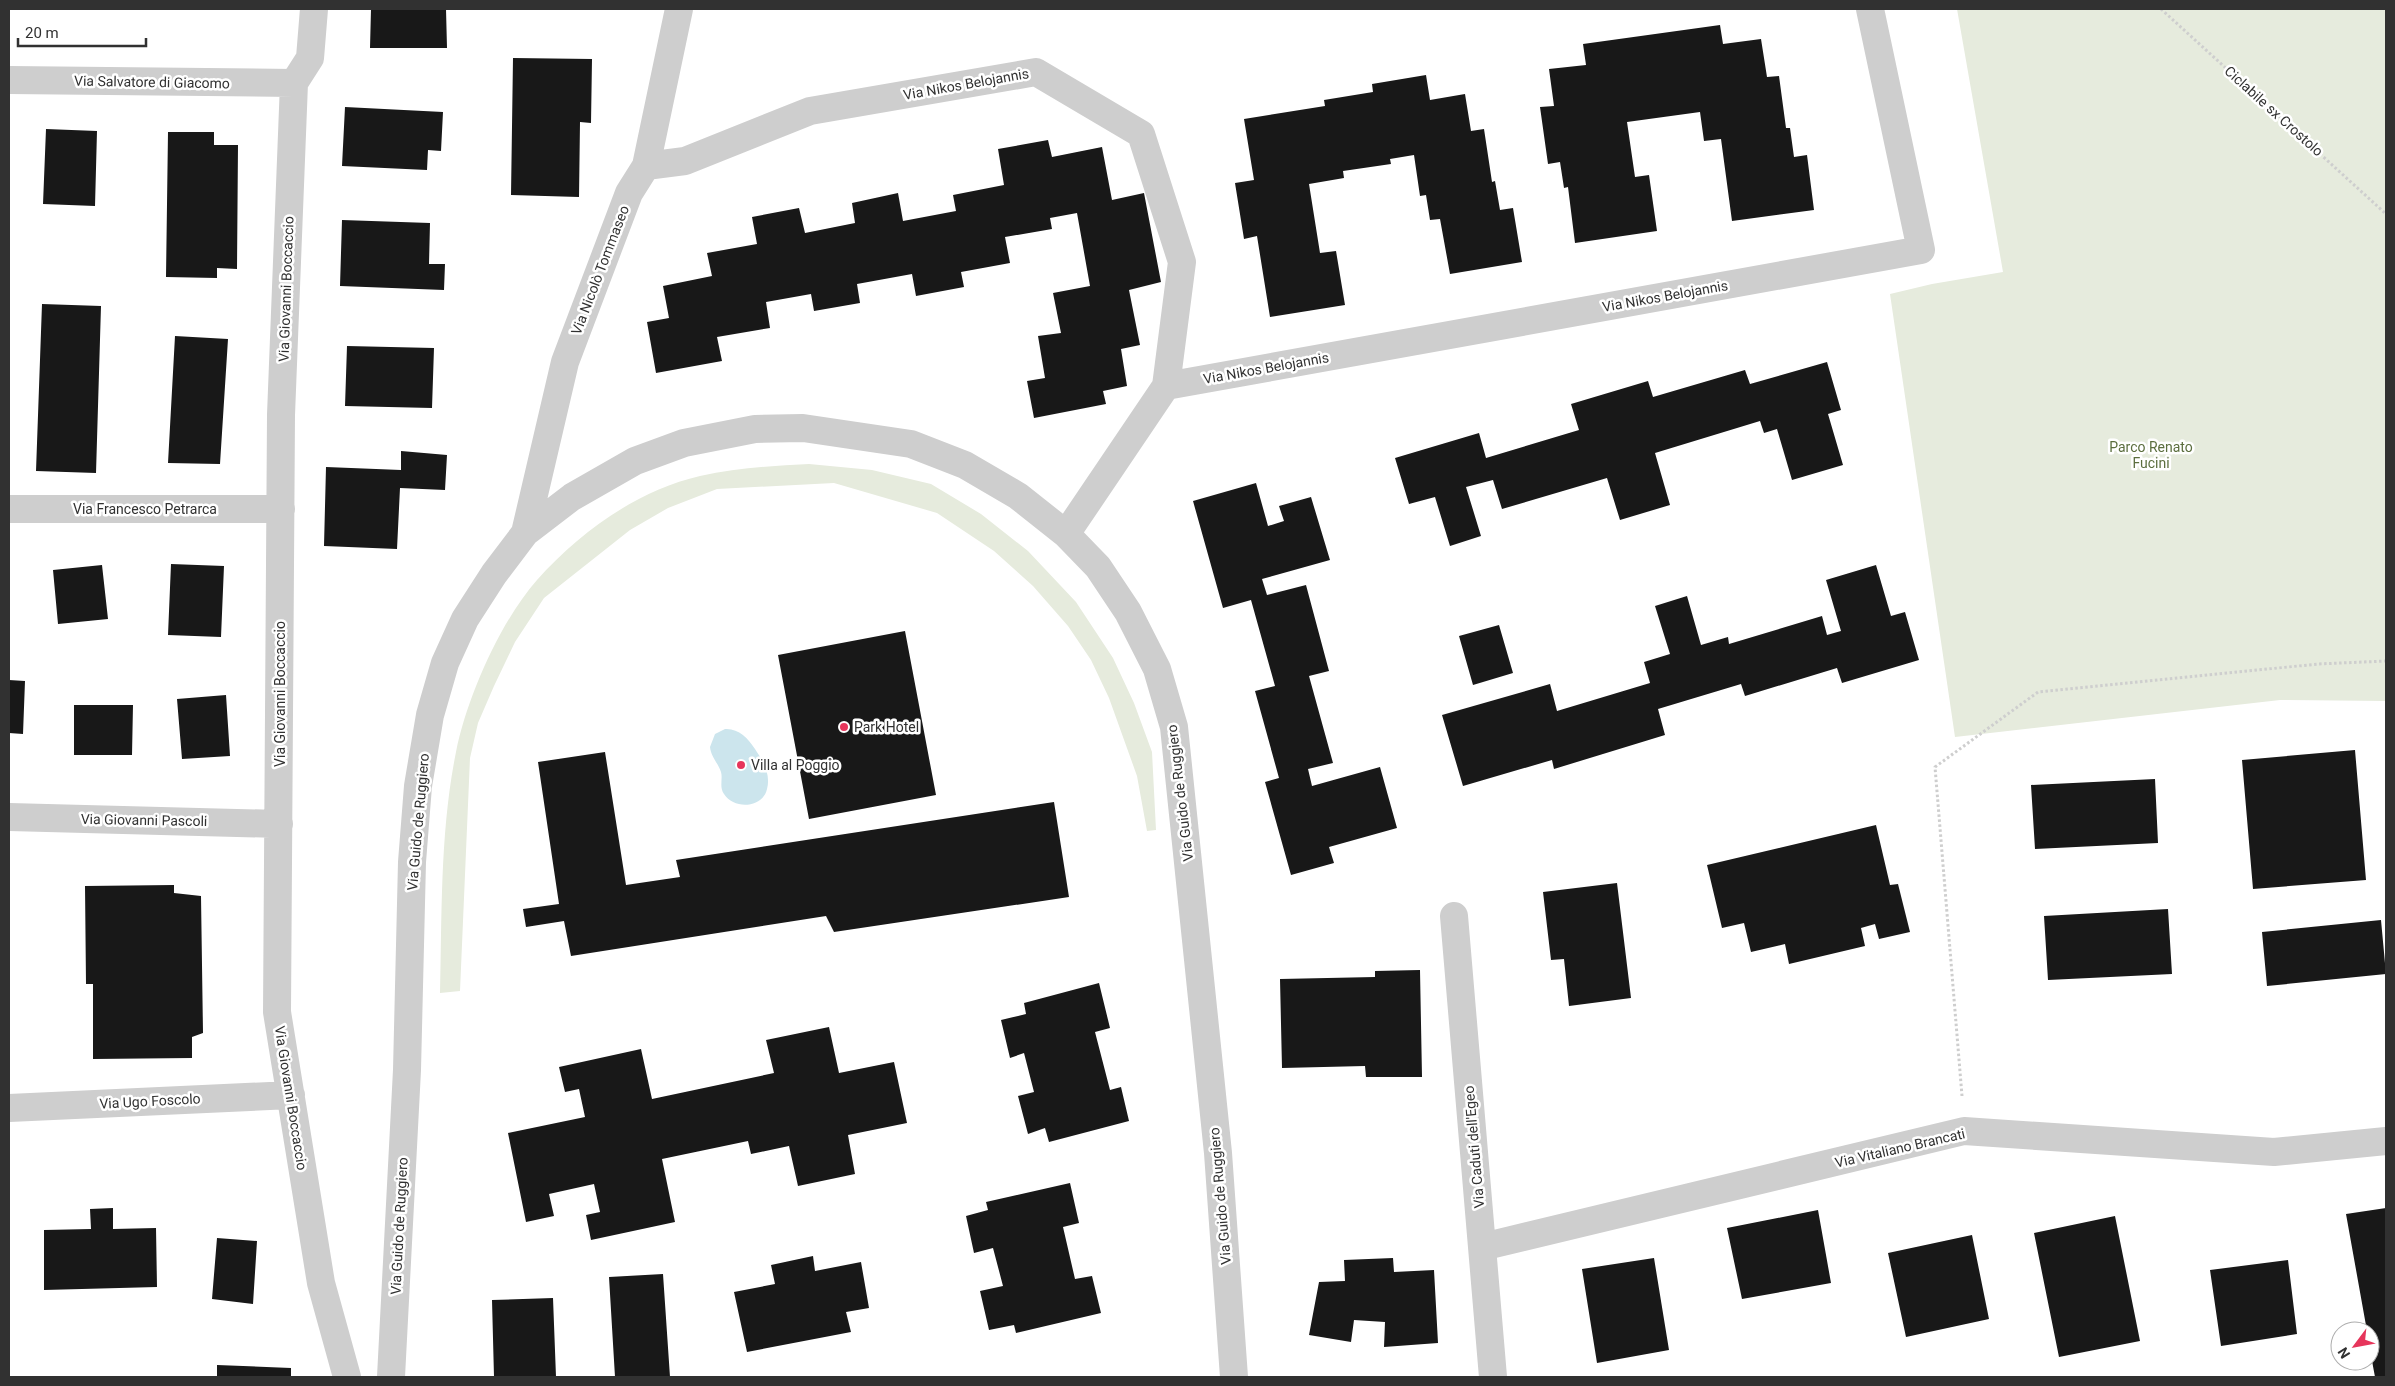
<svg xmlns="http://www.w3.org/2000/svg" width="2395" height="1386" font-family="Roboto,sans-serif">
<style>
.green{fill:#e6ebdd}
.water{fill:#cce5ed}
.building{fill:#181818}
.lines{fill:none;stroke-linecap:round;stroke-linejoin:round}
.path{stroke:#cecece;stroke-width:3;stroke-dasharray:2.5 2.5;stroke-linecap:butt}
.minor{stroke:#cecece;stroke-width:28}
.poi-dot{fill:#e6355b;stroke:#fff;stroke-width:2}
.labels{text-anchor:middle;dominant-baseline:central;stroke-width:5;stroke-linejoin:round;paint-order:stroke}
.street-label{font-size:14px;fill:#313131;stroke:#fff}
.park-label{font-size:14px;fill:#5b6e3e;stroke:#fff}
.poi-label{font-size:14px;fill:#313131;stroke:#fff;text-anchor:start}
</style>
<rect width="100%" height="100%" fill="#fff"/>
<!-- green -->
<path class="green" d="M1957,9h429v692l-106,-1 -325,37 -65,-443 42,-10 71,-12z
M809,464l63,6 59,14 50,30 47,37 48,51 37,56 21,45 18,49 4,78 -9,1 -10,-55 -28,-78 -18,-38 -23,-34 -35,-40 -39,-35 -57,-38 -103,-30 -117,6 -49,19 -38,22 -86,68 -29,44 -21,44 -16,37 -8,35 -10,233 -20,2c2,-80 0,-162 16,-241 11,-55 44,-130 81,-172 43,-48 101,-90 163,-104 36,-8 72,-10 109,-12z"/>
<!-- water -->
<path class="water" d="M725,729c13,-1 23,9 30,20 8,12 16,25 12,40 -4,19 -33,21 -43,5 -5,-7 -1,-15 -3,-22 -3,-9 -10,-15 -11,-25l5,-13z"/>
<!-- building -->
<path class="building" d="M371,9h75l1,39h-77z
M1720,25l3,19 38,-5 6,38 12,-1 7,52h4l4,29 13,-2 7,55 -82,11 -11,-82 -17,2 -4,-29 -73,10 8,55 14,-2 8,56 -82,12 -7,-56 -4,1 -4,-26 -12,2 -8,-57 14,-1 -5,-37 37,-4 -3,-21z
M513,58l79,1 -1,64 -11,-1 -1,75 -68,-2z
M1426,75l4,25 35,-6 6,37 13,-2 8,53 3,-1 5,29 13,-2 9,54 -72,12 -10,-55 -10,1 -4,-25 -6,1 -6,-41 -24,4 1,5 -48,7 1,7 -35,6 11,69 16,-2 9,54 -75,12 -13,-81 -13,3 -9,-56 19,-3 -10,-61 81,-13 -1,-6 49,-8 -1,-8z
M345,107l98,5 -2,39 -13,-1 -1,20 -85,-4z
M46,129l51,2 -2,75 -52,-2z
M168,132h46v13h24l-1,124 -20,-1v10l-51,-1z
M1048,140l4,17 50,-10 10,53 32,-7 17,89 -32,8 11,55 -19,4 6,37 -24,5 3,13 -72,14 -7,-37 18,-3 -7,-42 23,-3 -8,-40 37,-7 -13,-73 -27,5 2,11 -47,8 5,26 -49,9 3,15 -48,9 -4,-22 -55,10 3,19 -46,8 -3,-17 -45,8 4,26 -53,9 5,24 -66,12 -9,-51 22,-4 -6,-32 49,-10 -5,-23 50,-9 -5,-27 47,-9 6,25 50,-10 -3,-20 46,-10 5,28 53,-10 -3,-16 51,-10 -6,-36z
M342,220l88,3 -1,41h16l-1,26 -104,-4z
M42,304l59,2 -5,167 -60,-2z
M175,336l53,3 -8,125 -52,-1z
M347,346l87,2 -2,60 -87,-2z
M1827,362l14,48 -13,4 15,51 -51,15 -15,-51 -13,4 -4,-12 -105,32 15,52 -50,15 -13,-42 -105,31 -9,-29 -27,7 15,49 -31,10 -15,-49 -26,7 -14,-46 84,-25 7,25 93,-28 -8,-26 77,-23 5,16 92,-27 5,14z
M401,451l46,4 -2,35 -45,-2 -3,61 -73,-3 2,-79 75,3z
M1256,483l12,43 16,-5 -5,-15 32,-9 19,63 -68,19 5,16 39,-10 23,86 -20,5 24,87 -25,6 4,17 68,-19 17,61 -68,19 5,16 -43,12 -26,-93 14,-4 -24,-87 20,-5 -24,-86 -28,8 -30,-107z
M171,564l53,2 -3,71 -53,-2z
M102,565l6,54 -50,5 -5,-54z
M1876,565l15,51 14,-4 14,48 -77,23 -5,-15 -92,28 -4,-12 -83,25 7,26 -111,34 -2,-9 -89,26 -21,-71 108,-31 7,27 93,-28 -6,-21 26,-8 -15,-48 32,-10 14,49 27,-8 1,7 93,-28 5,19 14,-4 -15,-51z
M1499,625l14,48 -40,12 -14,-49z
M905,631l31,164 -127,24 -31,-164z
M9,680l16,1 -2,53 -14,-1z
M226,695l4,61 -48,3 -5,-60z
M74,705h59l-1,50h-58z
M2355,750l11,130 -113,9 -11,-129z
M605,752l21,133 54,-8 -4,-17 378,-58 15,95 -235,35 -8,-16 -255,40 -7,-35 -38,6 -3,-18 36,-5 -21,-142z
M2155,779l3,64 -123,6 -4,-64z
M1876,825l14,60 8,-1 12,48 -31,7 -4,-15 -14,4 4,18 -76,18 -4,-20 -34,8 -7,-29 -22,5 -15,-63z
M1617,883l14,115 -62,8 -5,-47 -13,1 -8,-68z
M174,885v8l27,3 2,137 -11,4v21l-99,1v-75h-7l-1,-98z
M2168,909l4,65 -124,6 -4,-64z
M2381,920l5,54 -119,12 -5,-54z
M1420,970l2,107h-56l-1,-11 -83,2 -2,-89 95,-2v-6z
M1099,983l11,45 -15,4 15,58 11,-3 8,34 -80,21 -4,-14 -17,6 -10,-38 16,-4 -10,-39 -14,5 -9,-38 25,-6 -2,-11z
M829,1027l10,46 55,-11 13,61 -59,12 7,39 -57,12 -9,-40 -38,8 -3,-13 -86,18 13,63 -84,18 -5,-25 14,-3 -6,-28 -45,10 5,22 -28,6 -18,-89 77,-16 -6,-28 -14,3 -6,-25 82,-18 11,50 122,-26 -8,-33z
M1070,1183l9,40 -16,4 12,52 17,-3 9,37 -85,20 -2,-8 -25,5 -9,-39 23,-5 -10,-38 -19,5 -8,-37 22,-6 -2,-8z
M113,1208v21l43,-1 1,59 -113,3v-60l47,-1 -1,-20z
M2386,1208v169h-11l-5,-27v-19h-3l-21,-117z
M1818,1210l13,73 -89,16 -15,-71z
M2115,1216l25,125 -81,16 -25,-124z
M1972,1235l17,84 -83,18 -18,-84z
M217,1238l40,3 -4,63 -41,-5z
M813,1256l2,15 46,-9 8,46 -23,4 5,20 -104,20 -13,-60 41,-8 -4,-19z
M1393,1258l1,14 40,-2 4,73 -54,4 1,-25 -31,-2 -3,22 -42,-7 10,-53 26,-1 -1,-21z
M1654,1258l15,92 -72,13 -15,-94z
M2288,1260l9,74 -76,12 -11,-76z
M663,1274l7,103h-55l-6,-100z
M553,1298l3,79h-62l-2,-77z
M217,1365l74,3v9h-74z"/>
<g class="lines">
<!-- path -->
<path class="path" d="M2161,9l225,205
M1962,1096l-27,-329 103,-75 280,-28 68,-3"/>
<!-- minor -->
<path class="minor" d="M314,9l-4,49 -16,25 -13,332 -4,597 44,271 26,94
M9,80l285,3
M646,166l39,-5 125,-50 226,-39 105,62 41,128 -16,124
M9,509h272
M525,533l40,-171 64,-169 17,-27 33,-157
M1066,534l100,-148 755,-136 -51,-241
M9,817l270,7
M1454,916l39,461
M9,1108l282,-13
M1482,1247l482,-116 310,21 112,-11
M391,1377l16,-307 5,-208 6,-76 12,-71 15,-52 20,-44 29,-45 31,-41 47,-36 63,-36 49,-18 71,-14 48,-1 108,16 54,21 53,31 48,38 32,33 30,45 29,57 17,58 44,426 16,224"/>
</g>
<!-- markers -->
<g class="poi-dot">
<circle cx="844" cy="727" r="5"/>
<circle cx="741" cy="765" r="5"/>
</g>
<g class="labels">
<!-- street labels -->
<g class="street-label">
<text transform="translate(152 82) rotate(1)">Via Salvatore di Giacomo</text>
<text transform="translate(966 84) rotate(-10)">Via Nikos Belojannis</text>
<text transform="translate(2274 111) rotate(42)">Ciclabile sx Crostolo</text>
<text transform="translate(600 270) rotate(-69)">Via Nicolò Tommaseo</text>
<text transform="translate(286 289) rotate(-88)">Via Giovanni Boccaccio</text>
<text transform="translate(1665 296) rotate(-10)">Via Nikos Belojannis</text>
<text transform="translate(1266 368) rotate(-10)">Via Nikos Belojannis</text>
<text x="145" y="509">Via Francesco Petrarca</text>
<text transform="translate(280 694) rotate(-90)">Via Giovanni Boccaccio</text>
<text transform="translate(1180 793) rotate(-97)">Via Guido de Ruggiero</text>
<text transform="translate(144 820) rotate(1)">Via Giovanni Pascoli</text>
<text transform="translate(418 822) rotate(-85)">Via Guido de Ruggiero</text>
<text transform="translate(291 1098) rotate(81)">Via Giovanni Boccaccio</text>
<text transform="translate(150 1101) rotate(-3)">Via Ugo Foscolo</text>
<text transform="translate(1474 1147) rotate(-95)">Via Caduti dell'Egeo</text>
<text transform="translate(1900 1148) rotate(-13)">Via Vitaliano Brancati</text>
<text transform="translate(1220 1196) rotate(-95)">Via Guido de Ruggiero</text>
<text transform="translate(399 1226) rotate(-87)">Via Guido de Ruggiero</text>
</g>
<!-- park labels -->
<g class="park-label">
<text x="2151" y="447">Parco Renato<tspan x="2151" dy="16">Fucini</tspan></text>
</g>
<!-- poi labels -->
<g class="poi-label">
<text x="854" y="727">Park Hotel</text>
<text x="751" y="765">Villa al Poggio</text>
</g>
</g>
<!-- border -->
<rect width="2395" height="1386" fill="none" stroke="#313131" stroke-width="20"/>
<!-- north arrow -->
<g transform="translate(2355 1346) rotate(238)"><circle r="24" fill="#ffffff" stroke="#adadad"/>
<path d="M0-4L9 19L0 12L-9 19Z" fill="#e6355b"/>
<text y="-8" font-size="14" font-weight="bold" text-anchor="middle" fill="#313131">N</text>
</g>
<!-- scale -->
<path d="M18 38v8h128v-8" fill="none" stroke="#313131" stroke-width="2.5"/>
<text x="25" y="38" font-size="15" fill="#313131" stroke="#ffffff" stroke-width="4" paint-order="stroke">20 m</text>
</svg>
